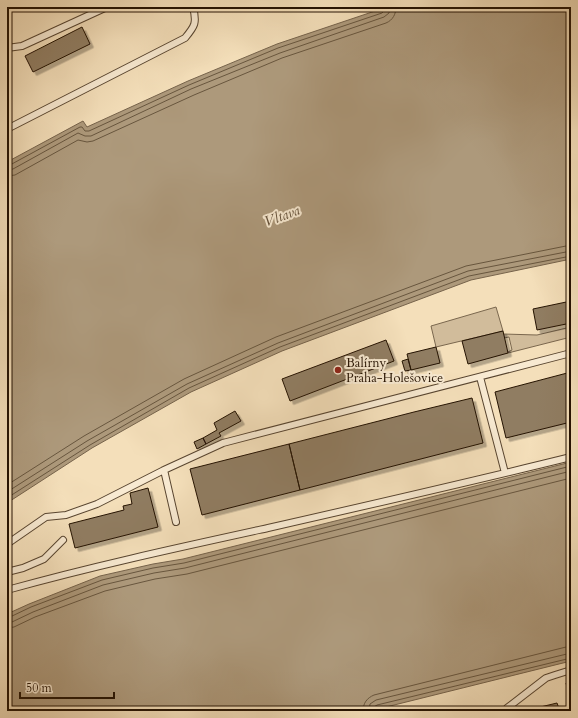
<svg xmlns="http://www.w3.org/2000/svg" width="578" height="718" font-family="Cardo,serif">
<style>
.green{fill:#d1bc9b;stroke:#7a674e}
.water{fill:#ad997b;stroke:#76634b}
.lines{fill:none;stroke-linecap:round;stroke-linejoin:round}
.shore{stroke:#68563e;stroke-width:1}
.building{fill:#907d62;stroke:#241202;filter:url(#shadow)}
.lane-casing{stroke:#584530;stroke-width:8}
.lane{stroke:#f8ead2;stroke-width:6}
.poi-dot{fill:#8f2418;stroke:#f8ead2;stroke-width:1.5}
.labels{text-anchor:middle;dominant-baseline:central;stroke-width:4;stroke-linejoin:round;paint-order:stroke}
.poi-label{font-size:13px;fill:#241202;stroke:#f8ead2;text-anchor:start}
.water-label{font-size:14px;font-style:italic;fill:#624f38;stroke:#f8ead2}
</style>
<defs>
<filter id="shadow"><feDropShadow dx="3.5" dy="3.5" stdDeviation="0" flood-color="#0004"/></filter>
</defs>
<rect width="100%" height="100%" fill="#f4dfba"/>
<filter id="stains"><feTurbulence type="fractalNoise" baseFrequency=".005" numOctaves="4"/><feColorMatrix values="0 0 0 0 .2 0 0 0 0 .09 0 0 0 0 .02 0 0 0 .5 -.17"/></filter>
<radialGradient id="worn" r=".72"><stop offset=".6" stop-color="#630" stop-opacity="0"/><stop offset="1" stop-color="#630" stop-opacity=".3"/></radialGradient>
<!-- green -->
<path class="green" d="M496,307l7,24 -67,16 -5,-21z
M571,327v10l-63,16v-1l4,-2 -3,-13 -5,1 -1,-4 34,1z"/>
<!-- water -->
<path class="water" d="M387,7h184v252l-100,21 -189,71 -91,41 -99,56 -85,55v-341l76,-41 4,6 101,-46 89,-37z
M571,462v199l-201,50h-363v-97l22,-10 71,-28 53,-12 30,-5z"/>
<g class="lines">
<!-- shore -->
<path class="shore" d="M7,165h3l70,-38h2l3,4h4l100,-46 89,-37 104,-35 3,-3v-3
M7,170l6,-1 65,-36 7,3h6l100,-47 89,-36 104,-36 5,-4 1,-6
M7,176l8,-1 63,-35 9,2 6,-1 101,-46 88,-37 104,-35c7,-3 10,-9 10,-16
M7,485l77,-49 100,-57 92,-42 190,-71 105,-21
M7,492l80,-51 100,-57 91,-41 190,-72 103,-20
M7,498l83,-53 99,-57 91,-41 189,-71 102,-20
M7,617h3l21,-10 71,-27 51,-12 31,-5 387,-97
M7,622h5l21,-10 70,-27 51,-12 31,-5 386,-97
M7,628l7,-1 21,-10 70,-26 50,-12 32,-5 384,-96
M363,711c0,-8 4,-13 11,-16l192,-48h5
M369,711l1,-7 6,-4 195,-47
M374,711v-4l3,-2 194,-47"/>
</g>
<!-- building -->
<path class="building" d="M82,27l8,17 -57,28 -8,-16z
M571,301v22l-34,7 -4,-21z
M503,331l5,22 -40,11 -6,-23z
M386,340l8,21 -104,40 -8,-22z
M436,347l4,16 -29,7 -4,-16z
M408,359l3,11 -6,1 -3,-10z
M571,372v50l-65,16 -11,-46z
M472,398l11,45 -183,47 -11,-46 125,-32z
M235,411l6,10 -22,12 2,3 -15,8 -3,-6 14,-8 -3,-7z
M203,438l3,6 -9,5 -3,-7z
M289,444l11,46 -98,25 -12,-46z
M148,488l10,39 -83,21 -6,-24 55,-14 -1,-4 9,-2 -2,-11z
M571,682v21l-5,-20z
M557,703l3,8h-28v-2z"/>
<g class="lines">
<defs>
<path id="lane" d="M7,48l15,-2 85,-39
M7,129l178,-91c10,-12 12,-15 8,-31
M480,377l25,96
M164,470l12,52
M7,544l39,-27 20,-2 31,-11 67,-34 59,-27 348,-90
M7,572l16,-4 21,-9 19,-19
M7,590c86,-24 174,-43 261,-62 101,-23 202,-46 303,-71
M505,711l2,-3 39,-30 9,-3 16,-5"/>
</defs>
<!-- lane casing -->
<use href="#lane" class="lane-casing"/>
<!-- lane -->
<use href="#lane" class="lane"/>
</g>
<!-- markers -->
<circle class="poi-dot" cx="338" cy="370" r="4"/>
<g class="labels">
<!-- poi labels -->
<g class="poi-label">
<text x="346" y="363">Balírny<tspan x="346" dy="15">Praha-Holešovice</tspan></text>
</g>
<!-- water labels -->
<g class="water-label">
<text transform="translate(282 216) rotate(-20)">Vltava</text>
</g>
</g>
<!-- margin -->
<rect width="578" height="718" fill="none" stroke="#f4dfba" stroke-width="24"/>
<rect x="8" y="8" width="562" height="702" fill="none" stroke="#241202" stroke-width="2"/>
<rect x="12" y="12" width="554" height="694" fill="none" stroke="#241202"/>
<!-- scale -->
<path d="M20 692v6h94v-6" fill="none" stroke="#241202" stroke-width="2"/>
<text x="26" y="692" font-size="12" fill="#241202" stroke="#f8ead2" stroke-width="3" paint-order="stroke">50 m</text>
<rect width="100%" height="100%" filter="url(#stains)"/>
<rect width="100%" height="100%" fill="url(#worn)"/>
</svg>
